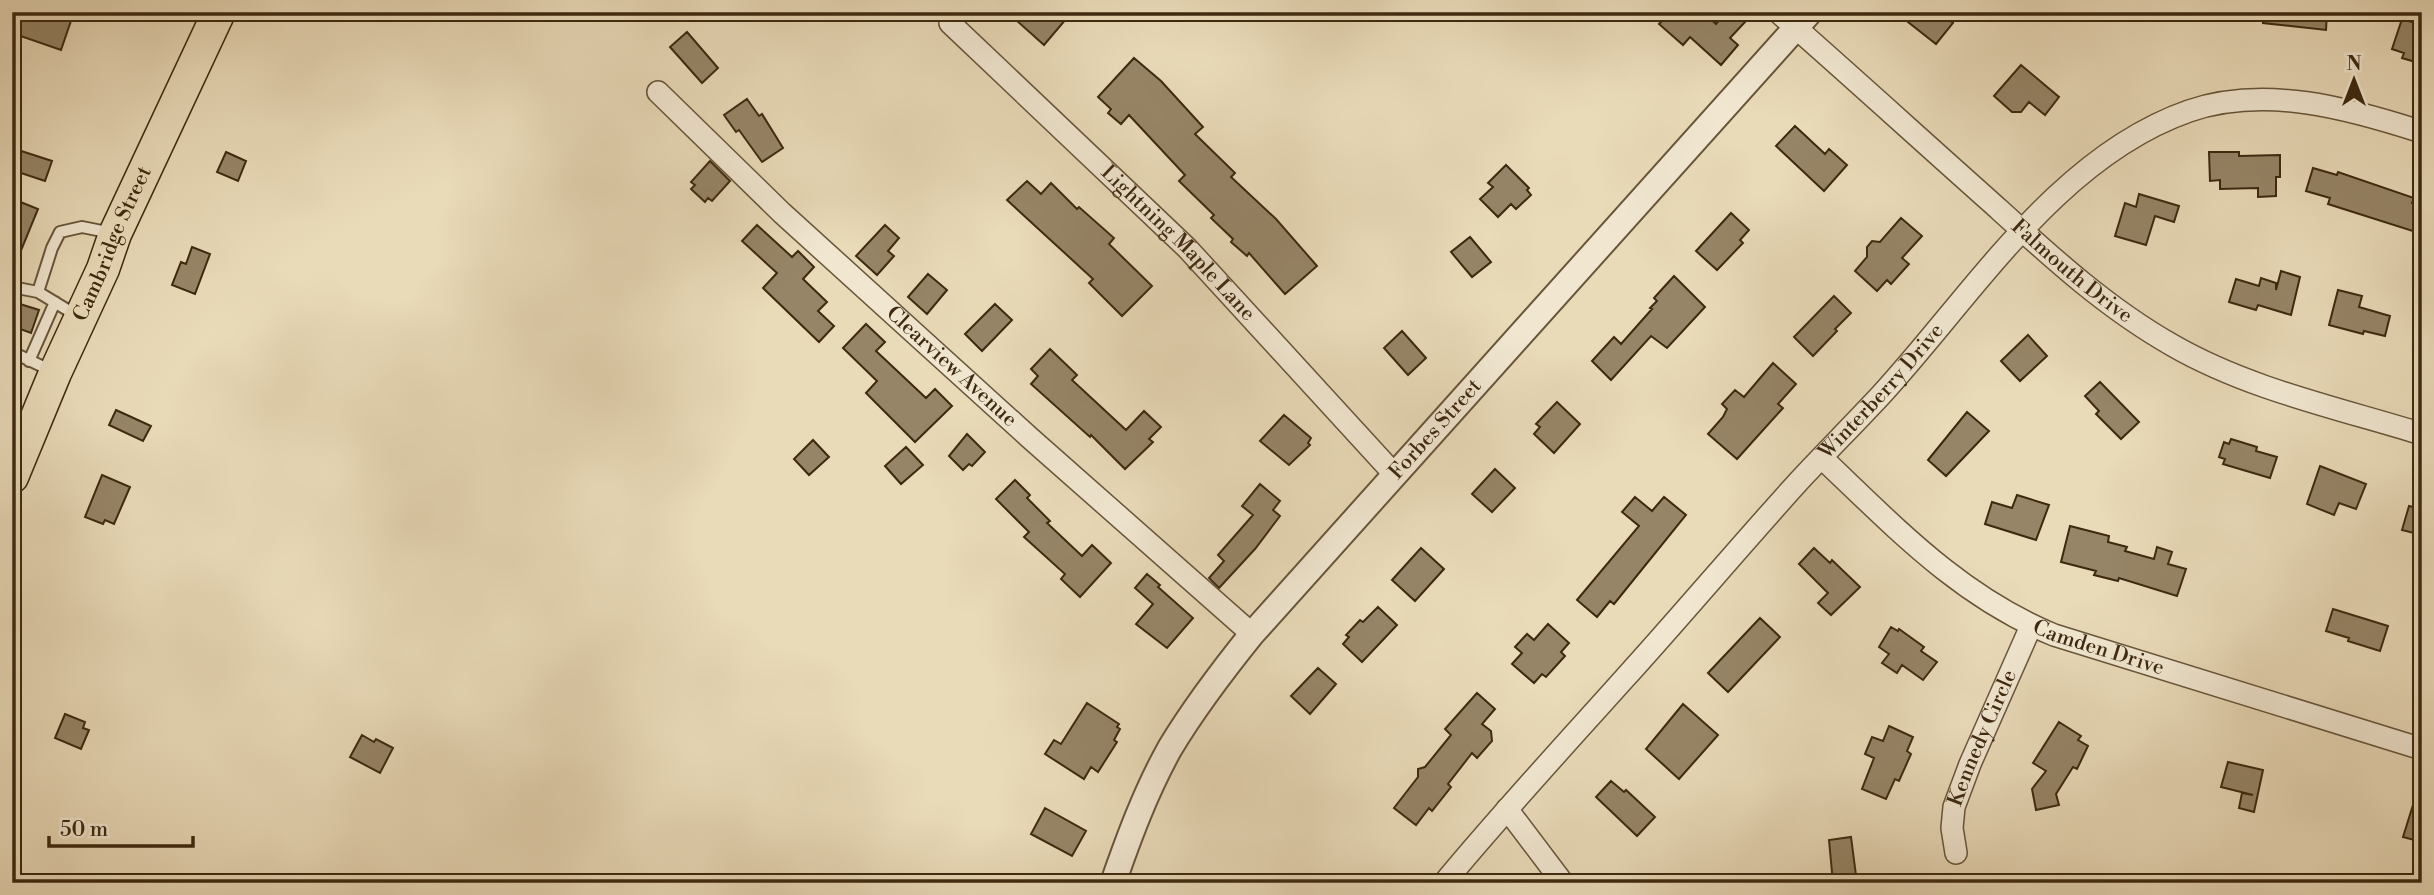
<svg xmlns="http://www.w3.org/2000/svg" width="2434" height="895" font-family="'Libre Bodoni',serif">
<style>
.building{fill:#968567;stroke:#3d2910;stroke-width:2}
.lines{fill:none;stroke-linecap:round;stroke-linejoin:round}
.service-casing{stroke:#68553a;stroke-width:14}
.minor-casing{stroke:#68553a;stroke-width:24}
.tertiary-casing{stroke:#68553a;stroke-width:28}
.primary-casing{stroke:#3d2910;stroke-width:35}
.service{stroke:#f1e7d1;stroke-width:10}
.minor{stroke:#f1e7d1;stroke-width:21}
.tertiary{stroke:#f1e7d1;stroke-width:24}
.primary{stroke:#e9dab8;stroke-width:32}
.labels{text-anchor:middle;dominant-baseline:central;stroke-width:6;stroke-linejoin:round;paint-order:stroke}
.street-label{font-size:21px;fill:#3d2910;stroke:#f1e7d1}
</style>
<rect width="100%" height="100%" fill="#e9dab8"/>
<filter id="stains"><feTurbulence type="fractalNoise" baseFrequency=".00286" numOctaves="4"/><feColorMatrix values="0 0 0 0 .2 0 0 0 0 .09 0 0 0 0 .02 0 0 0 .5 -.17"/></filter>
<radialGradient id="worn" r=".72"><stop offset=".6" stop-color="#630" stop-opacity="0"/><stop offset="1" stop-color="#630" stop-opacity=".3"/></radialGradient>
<!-- building -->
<path class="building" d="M12,12h62l-13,38 -49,-17z
M1007,12h65l-28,33z
M1670,12h33l13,12 10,-12h8l11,10 -15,16 8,7 -17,20 -31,-28 -7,8 -24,-21z
M1915,12h25l13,11 -17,21 -28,-22z
M2263,12h64l-1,18 -63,-7z
M2402,19l20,6v39l-20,-6 2,-5 -12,-4z
M687,32l31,36 -16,15 -32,-36z
M1134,58l27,23 42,46 -8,7 40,39 -4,4 45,42 41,47 -32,28 -36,-41 -2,3 -16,-14 2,-3 -22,-21 3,-3 -35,-34 6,-6 -56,-60 -8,9 -13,-11 3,-4 -13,-12z
M2021,65l38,32 -14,18 -16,-13 -8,10h-9l-18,-16z
M747,99l12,17 3,-2 21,34 -21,14 -23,-32 -3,2 -12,-17z
M1795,126l30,28 4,-5 18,16 -23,26 -48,-45z
M12,148l40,13 -7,20 -33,-11z
M226,152l20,9 -8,20 -21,-9z
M2209,152h30v4l41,-1v22h-4v19l-18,1v-9l-38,1v-9l-10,1z
M710,161l20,20 -18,20 -4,-3 -3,4 -14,-13 4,-4 -4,-3z
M1506,165l23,23 -2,2 4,5 -15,14 -5,-5 -13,13 -18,-18 13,-12 -5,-4z
M2313,168l24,7 1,-3 76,26 -2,5 10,4v27l-94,-30 2,-6 -24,-7z
M1027,181l14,13 10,-11 26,26 2,-2 35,31 -5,6 43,42 -30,30 -33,-33 4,-4 -86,-79z
M2139,194l40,12 -5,16 -19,-6 -9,29 -31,-9 10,-33 11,4z
M18,201l20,8 -25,61 -1,-56z
M1731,213l18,17 -9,10 3,3 -26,27 -21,-19z
M1901,218l21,18 -20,22 7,6 -18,20 -4,-4 -10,11 -22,-20 12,-14v-10l5,-6 8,1z
M757,225l35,32 6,-6 16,16 -11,12 24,23 -9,9 16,15 -15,16 -56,-54 14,-15 -35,-32z
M885,225l14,13 -11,13 6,5 -17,19 -21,-19z
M1470,237l21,25 -19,15 -21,-25z
M192,247l18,7 -15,40 -23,-9 9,-23 5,2z
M2281,271l19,6 -9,38 -33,-10 -2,5 -27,-8 7,-23 23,7 2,-8 15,5v7z
M928,274l19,16 -20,24 -19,-17z
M1674,276l31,31 -38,41 -16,-12 -40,44 -19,-19 22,-24 7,7 31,-35 -2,-1 7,-7 -3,-3z
M2338,290l24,6 -3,11 31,9 -5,20 -21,-5 -1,3 -34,-9z
M1834,296l17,17 -16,16 2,2 -24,25 -19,-19z
M20,304l19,6 -8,23 -19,-7z
M995,304l17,16 -30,31 -17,-17z
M866,324l19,18 -9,9 50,47 9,-9 17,17 -37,36 -49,-49 11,-12 -34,-33z
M1402,331l24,27 -18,17 -24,-27z
M2028,335l19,21 -27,25 -19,-20z
M1050,349l27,26 -5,5 54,50 18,-19 17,16 -12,12 4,3 -28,27 -34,-34 -1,2 -59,-53 7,-8 -7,-7z
M1773,363l23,21 -18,20 5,4 -46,51 -29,-25 15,-17 4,-8 -5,-5 13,-14 9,7z
M2100,382l39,40 -18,17 -25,-25 3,-3 -14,-15z
M1557,402l23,22 -26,29 -20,-19 6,-7 -4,-3z
M116,410l35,16 -8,15 -34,-16z
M1967,412l22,19 -43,45 -18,-16z
M1284,415l27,23 -3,5 2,2 -21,20 -29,-24z
M967,434l18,18 -13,14 -3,-2 -6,6 -14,-14z
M2231,439l26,8 -1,4 21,6 -7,21 -47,-14 2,-5 -6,-2 5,-15 5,2z
M813,440l16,17 -20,18 -15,-16z
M906,447l17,18 -22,19 -16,-18z
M2320,466l46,18 -10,25 -17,-6 -5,12 -27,-11z
M1495,469l20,19 -23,24 -20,-18z
M102,475l28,12 -16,37 -9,-4 -2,4 -18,-7z
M1015,480l15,15 -3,3 23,23 -3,2 35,33 10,-11 19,18 -31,34 -19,-18 4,-5 -41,-37 5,-5 -33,-33z
M1260,484l20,17 -7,9 7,6 -25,33 -36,39 -10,-10 15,-17 -6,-6 35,-40 -11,-9z
M2017,495l32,10 -13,35 -51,-16 7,-22 20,6z
M1635,497l17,14 12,-14 22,18 -72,89 -4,-3 -13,16 -20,-17 62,-74 -17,-14z
M2409,506l13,3v26l-20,-5z
M2070,526l39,10 -1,6 19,5 -2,4 29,8 3,-12 15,5 -4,12 18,5 -9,27 -58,-18 -1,3 -24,-6 2,-4 -35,-9z
M1421,548l23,21 -29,32 -23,-21z
M1814,548l16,15 2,-3 28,27 -29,28 -13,-12 10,-10 -29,-29z
M1147,574l13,11 -2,2 35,31 -26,30 -31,-24 17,-20 -18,-16z
M1378,607l19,18 -35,37 -19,-18 6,-7 -3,-2 14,-15 3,2z
M2333,609l55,17 -8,25 -32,-10 1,-3 -23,-7z
M1760,618l20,19 -52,55 -20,-19z
M1548,624l21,19 -8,9 4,4 -19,21 -4,-3 -8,9 -22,-19 10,-11 -7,-6 12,-13 7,6z
M1891,627l7,4 1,-2 25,18 -3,4 16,11 -14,18 -21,-15 -5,8 -15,-10 7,-9 -10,-7z
M1318,668l18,16 -26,30 -19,-18z
M1477,693l18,16 -13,15 9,7 1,10 -15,17 -5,-5 -24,31 3,3 -19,24 -3,-3 -13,17 -22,-17 24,-31v-8l7,-2 26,-32 -6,-6z
M1087,703l32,21 -2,3 3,2 -6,11 3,2 -19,30 -7,-5 -7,12 -39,-25 9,-14 7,4z
M1683,704l35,31 -39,44 -33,-30z
M65,714l20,8 -2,6 6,2 -8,19 -26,-11z
M2059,722l22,14 -3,4 10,6 -11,23 -4,-2 -17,27 3,11 -23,5 -4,-21 14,-18 -13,-8z
M1889,726l24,11 -6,14 4,3 -12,27 -4,-2 -9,20 -24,-10 12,-31 -9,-4 7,-17 11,4z
M362,735l12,7 2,-3 17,9 -13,25 -30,-16z
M2228,762l35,8 -9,42 -15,-4 3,-15 11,2 -32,-8z
M1611,781l13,11 2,-2 29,27 -18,19 -41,-39z
M2418,789h4v53l-19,-5z
M1045,808l41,23 -14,25 -41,-22z
M1851,837l6,46h-24l-4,-43z"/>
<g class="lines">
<defs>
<path id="service" d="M12,287l26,5 41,25
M38,292l14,-44 8,-16 22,-5 30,6
M12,352l40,19
M29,361l26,-59
M12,828l3,13 -3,5"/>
<g id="minor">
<path id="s1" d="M1778,12c72,63 143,128 215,192 56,51 112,103 179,141 76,44 166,63 250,89"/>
<path id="s2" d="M950,23l237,225 208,227"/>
<path id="s3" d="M658,92l124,121 248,225 222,196"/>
<path id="s4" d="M1822,458c73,69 137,138 232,177l368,114"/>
<path d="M1507,809l56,74"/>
<path id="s5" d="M1956,853l-4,-25 2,-21 16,-43 61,-138"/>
<path id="s6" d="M1444,883c58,-70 119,-136 180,-204 59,-65 116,-133 175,-198 27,-29 55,-57 82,-86 91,-99 176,-238 308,-284 76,-26 159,-3 233,21"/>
</g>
<g id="tertiary">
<path id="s7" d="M1113,883c16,-46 33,-92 57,-135 24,-40 53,-78 82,-114l558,-622"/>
</g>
<g id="primary">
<path id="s8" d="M12,477l43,-104 48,-104 12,-35 104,-222"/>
</g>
</defs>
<!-- service casing -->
<use href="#service" class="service-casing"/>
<!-- minor casing -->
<use href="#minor" class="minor-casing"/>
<!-- tertiary casing -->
<use href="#tertiary" class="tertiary-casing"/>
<!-- primary casing -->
<use href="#primary" class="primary-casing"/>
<!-- service -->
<use href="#service" class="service"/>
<!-- minor -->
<use href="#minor" class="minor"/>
<!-- tertiary -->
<use href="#tertiary" class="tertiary"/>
<!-- primary -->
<use href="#primary" class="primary"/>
</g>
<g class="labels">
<!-- street labels -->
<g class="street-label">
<text stroke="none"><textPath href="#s8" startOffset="254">Cambridge Street</textPath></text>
<text stroke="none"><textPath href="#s2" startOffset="317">Lightning Maple Lane</textPath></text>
<text stroke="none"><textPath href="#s1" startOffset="392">Falmouth Drive</textPath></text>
<text stroke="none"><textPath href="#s3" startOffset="402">Clearview Avenue</textPath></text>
<text stroke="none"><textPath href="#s6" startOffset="658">Winterberry Drive</textPath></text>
<text stroke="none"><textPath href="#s7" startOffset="562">Forbes Street</textPath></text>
<text stroke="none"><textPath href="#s4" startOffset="340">Camden Drive</textPath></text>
<text stroke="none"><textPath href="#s5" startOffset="121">Kennedy Circle</textPath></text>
</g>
</g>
<!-- margin -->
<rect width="2434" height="895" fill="none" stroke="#e9dab8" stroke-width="42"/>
<rect x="14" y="14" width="2406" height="867" fill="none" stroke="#3d2910" stroke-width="3.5"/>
<rect x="21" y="21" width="2392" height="853" fill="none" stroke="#3d2910" stroke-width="2"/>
<!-- north arrow -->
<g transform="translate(2354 80)" stroke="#f1e7d1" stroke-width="5" paint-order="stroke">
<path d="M0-5L12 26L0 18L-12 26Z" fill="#3d2910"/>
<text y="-10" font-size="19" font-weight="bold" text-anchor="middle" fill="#3d2910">N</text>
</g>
<!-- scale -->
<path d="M49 836v10h144v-10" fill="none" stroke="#3d2910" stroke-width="3.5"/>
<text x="60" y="836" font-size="21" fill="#3d2910" stroke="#f1e7d1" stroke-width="5" paint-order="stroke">50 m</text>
<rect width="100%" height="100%" filter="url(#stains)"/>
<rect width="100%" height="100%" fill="url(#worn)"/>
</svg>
